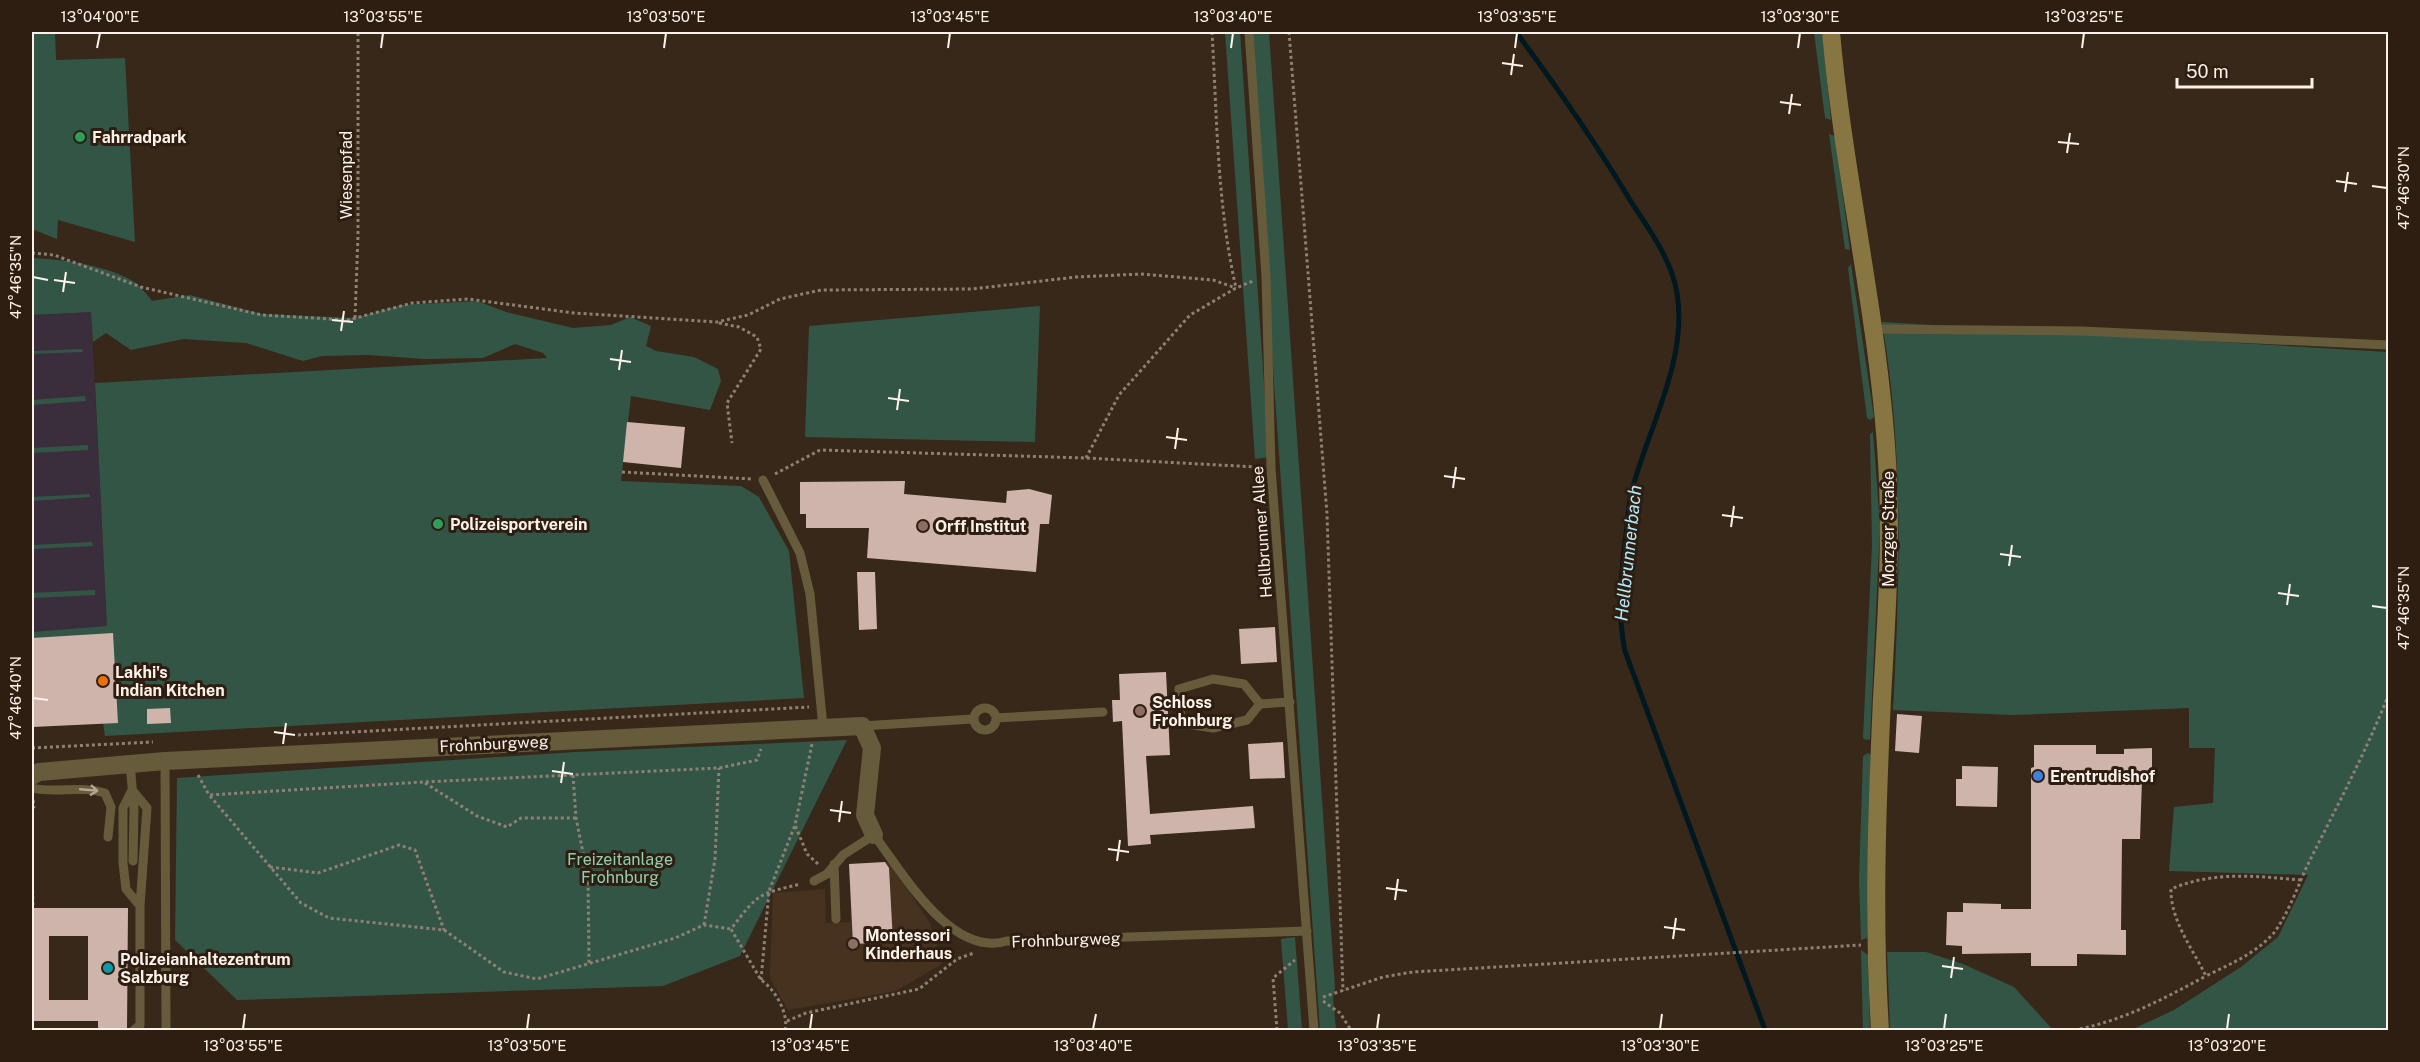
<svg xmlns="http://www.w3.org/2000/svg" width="2420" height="1062" font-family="'Public Sans',sans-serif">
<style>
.commercial{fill:#3b2e3c}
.built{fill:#473220}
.green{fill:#335546}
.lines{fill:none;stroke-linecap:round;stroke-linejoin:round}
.stream{stroke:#00181f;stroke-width:5}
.building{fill:#cfb4ab;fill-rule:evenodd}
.path{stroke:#8d8074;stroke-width:3;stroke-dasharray:3 3;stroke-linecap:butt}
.lane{stroke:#665c3c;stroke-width:9}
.street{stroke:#665c3c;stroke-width:18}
.secondary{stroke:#877642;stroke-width:18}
.oneway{stroke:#b2a793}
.ticks{fill:none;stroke:#fdf2ea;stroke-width:2}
.leisure-dot{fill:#2e9e5b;stroke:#2e1e11;stroke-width:2}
.education-dot{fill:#8d6e63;stroke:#2e1e11;stroke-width:2}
.food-dot{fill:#e8710a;stroke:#2e1e11;stroke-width:2}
.shop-dot{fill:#3f7fe0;stroke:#2e1e11;stroke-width:2}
.culture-dot{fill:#0f9aa8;stroke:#2e1e11;stroke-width:2}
.labels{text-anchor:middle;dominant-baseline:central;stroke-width:6;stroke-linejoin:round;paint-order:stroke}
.poi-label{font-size:16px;font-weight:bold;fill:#fdf2ea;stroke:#2e1e11;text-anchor:start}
.street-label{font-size:16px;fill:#fdf2ea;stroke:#2e1e11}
.park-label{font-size:16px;fill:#8fd0b2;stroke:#2e1e11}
.water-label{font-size:18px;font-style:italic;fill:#b1ebfc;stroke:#2e1e11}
.neatline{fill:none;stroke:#fdf2ea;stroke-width:2}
.ticks-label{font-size:15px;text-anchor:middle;fill:#fdf2ea}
</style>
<rect width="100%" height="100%" fill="#38281a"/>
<!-- commercial -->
<path class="commercial" d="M91,312l16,314 -75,6v-317z"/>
<!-- built -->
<path class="built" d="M889,862l41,61 12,41 -46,27 -108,19 -18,-32 3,-85 52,-4 1,34 25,-1 -2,-58z"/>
<!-- green -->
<path class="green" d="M32,32h23l1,28 69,-2 10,184 -77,-22 -1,19 -25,-10z
M1225,32h15l29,425 -14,2z
M1249,32h20l66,956 -2,9 3,33h-16z
M1814,32h8l9,88 -6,-2z
M1829,134l6,2 15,114 -5,-1z
M32,258c30,1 79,8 104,25 6,5 11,12 16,18l38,-6 72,19 93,4 47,-13 75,-4 29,11 67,16 38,-3 19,-8 21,9 -5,20 10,5 38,6 24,12 3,12 -11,29 -79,-14 -10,85 120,5 18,11 30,54 15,147 -699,38 -2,-13 -71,4v-95l75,-6 -12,-243 452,-25 -4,-5 -28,-9 -32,14 -58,1 -57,-4 -46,1 -19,5 -57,-18 -63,-4 -52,11 -25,-17 -13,9 -2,-30 -59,3z
M1851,264l23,153 -4,3 -3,-2 -19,-150z
M1040,306l-5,136 -230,-5 4,-111z
M1882,322l506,30v678h-257l43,-20 67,-43 37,-30 30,-62 -139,-4 5,-64 39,-4 2,-55h-26v-40l-176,7 -120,-5c7,-130 11,-259 -11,-388z
M82,349l1,3 -51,2v-3z
M85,396l1,5 -54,4v-5z
M1873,432l7,94 -10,213 -4,1 -3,-2 9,-193 -2,-111z
M88,445v5l-56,3v-5z
M90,494v3l-58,4v-4z
M92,542l1,4 -61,3v-4z
M95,590v5l-63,3v-5z
M847,740l-107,216 -77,30 -426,14 -62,-60 2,-162 398,-26z
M1868,753l3,2 -4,183 -6,2 -2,-60 4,-124z
M1295,937l7,93h-14l-7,-91z
M1861,950l7,5 2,75h-7z
M1887,952h39l37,12 51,23 39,43h-163z"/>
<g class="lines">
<!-- stream -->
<path class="stream" d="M1516,32c41,55 79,110 114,168 19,30 41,58 47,93 11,67 -28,133 -45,197 -4,14 -4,30 -6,44 -5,40 -9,78 -1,117l140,379"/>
</g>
<!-- building -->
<path class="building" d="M627,422l58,5 -4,41 -58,-6z
M905,481l-1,13 102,9 1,-12 22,-2 23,6 -3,29h-9l-4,48 -169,-14 2,-30h-63v-14h-6v-32z
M857,572h18l2,57 -18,1z
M1275,627l2,35 -36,2 -2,-35z
M113,633l5,90 -86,4v-89z
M1166,672l4,83 -24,1 4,58 103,-8 2,22 -105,7 1,9 -23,2 -6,-125 -9,1 -1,-22h8l-1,-26z
M170,708l1,15 -24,1v-15z
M1897,714l25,2 -3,37 -24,-2z
M1283,742l2,36 -35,1 -2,-35z
M2034,745h62v9h28v-5l28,-1v31h-10l-2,60h-18l-1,91h5v25l-49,-1v12h-46v-13l-69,1v-8l-16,-1 1,-33h16v-9l38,1v5h30v-141l3,-1z
M1962,766l36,1 -1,40 -41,-1v-27h6z
M885,862l4,6 4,74 -40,2 -4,-80z
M32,908h96l-1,122h-29v-9h-66zM49,936h39v64h-39z"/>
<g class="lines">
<!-- path -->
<path class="path" d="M1212,32c5,84 5,173 24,256
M1289,32l38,482 16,477
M32,253l22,2 87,32 121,28 86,5 64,-17 56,-4 106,14 143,9 31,-7 32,-16 41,-9 151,-1 104,-12 65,-3 72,6 23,8
M355,318l3,-83v-203
M719,323l20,4 18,10 4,12 -34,54 5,40
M1086,458l33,-63 71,-80 46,-27 17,-7
M622,472l130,7
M775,474l45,-24 266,8 171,9
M298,735l511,-28
M812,744l-17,81 12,29 11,10
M32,748l121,-6
M198,775l11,20 214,-13 296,-14 38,-8 4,-11
M573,775l3,43 12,59 1,86
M425,783l52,33 30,11 14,-9h55
M210,796l91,107 28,15 115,12 60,42 33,7 138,-41 29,-13 27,4
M32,808l2,-1 -1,-7
M32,860l1,48
M270,867l48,6 81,-28 16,5 29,80
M2301,880c-45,-4 -88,-9 -130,9 -1,30 22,61 35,87 24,-12 47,-21 66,-41 14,-16 26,-49 35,-69 28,-56 58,-112 81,-170
M704,925l11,-66 4,-91
M761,980l8,-89 26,-66
M1323,997l60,-20 30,-5 448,-27
M1323,1001l17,12 11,17
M787,1021l19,-8 113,-24 38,-30 17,-6
M785,1030c4,-16 -10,-41 -24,-50l-30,-51c27,-35 26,-35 70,-45
M1277,1030l-4,-52 22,-18
M2074,1030c49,-9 89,-31 132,-54"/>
<!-- lane -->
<path class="lane" d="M1249,32l17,244 5,192 43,562
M1872,329l210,2 306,14
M763,480l37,73 10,41 13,133
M1260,704l-13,16 -34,8 -32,-5 -2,-34 34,-10 31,5 16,20 30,-2
M974 719a11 11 0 1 1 22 0a11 11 0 1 1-22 0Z
M996,718l107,-6
M862,726l111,-7
M165,761l1,269
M130,764l4,44 -1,53
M32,788c24,6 49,-3 73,5l6,14 -3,30
M132,790l15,18 -7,98v119l-6,5
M132,790l-9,18v55l3,26 14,17
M834,864l2,55
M814,881l13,-7 16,-19 31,-20c29,38 77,123 133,106l300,-10"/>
<!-- street -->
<path class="street" d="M32,776l7,-4 126,-11 697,-35 10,22 -7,67 9,20"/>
<!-- secondary -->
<path class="secondary" d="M1831,32c13,150 51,298 57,449 3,73 -2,145 -6,217 -5,110 -9,222 -2,332"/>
</g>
<!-- one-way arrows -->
<defs><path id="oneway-shaft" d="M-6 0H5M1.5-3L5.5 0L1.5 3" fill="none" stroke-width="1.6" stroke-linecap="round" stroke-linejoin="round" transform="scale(1.5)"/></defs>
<use class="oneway" href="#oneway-shaft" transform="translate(89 790) rotate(5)"/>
<!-- ticks -->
<path class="ticks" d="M97,48l3,-15M381,48l2,-15M664,48l2,-15M948,48l2,-15M1231,48l2,-15M1515,48l2,-15M1798,48l2,-15M2082,48l2,-15M1502,63l21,3M1511,75l3,-21M1780,102l21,3M1789,114l3,-20M2058,142l21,2M2067,153l3,-20M2336,181l21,3M2372,186l15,2M2345,192l3,-20M33,277l15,3M54,280l21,3M63,292l3,-20M332,320l21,2M341,331l3,-20M610,359l21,3M619,370l3,-20M888,398l21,3M897,410l3,-21M1166,437l21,3M1175,449l3,-21M1444,476l21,3M1453,488l3,-21M1722,515l21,3M1731,527l3,-21M2000,554l21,3M2009,566l3,-21M2278,593l21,3M2287,605l3,-21M2372,606l15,2M33,698l15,2M274,732l21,3M283,744l3,-21M552,771l21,3M561,783l3,-21M830,810l21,3M839,822l3,-21M1108,849l21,3M1117,861l3,-21M1386,888l21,3M1395,900l3,-21M1664,927l21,3M1673,939l3,-21M1942,966l21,3M1951,978l3,-21M243,1029l2,-15M527,1029l2,-15M810,1029l2,-15M1093,1029l3,-15M1377,1029l2,-15M1660,1029l2,-15M1944,1029l2,-15M2227,1029l2,-15"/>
<!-- markers -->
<g class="leisure-dot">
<circle cx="80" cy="137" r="6"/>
<circle cx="438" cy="524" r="6"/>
</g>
<g class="education-dot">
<circle cx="923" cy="526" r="6"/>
<circle cx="1140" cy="711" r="6"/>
<circle cx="853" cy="944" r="6"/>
</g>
<circle class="food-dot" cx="103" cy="681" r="6"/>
<circle class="shop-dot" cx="2038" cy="776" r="6"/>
<circle class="culture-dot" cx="108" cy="968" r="6"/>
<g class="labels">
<!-- poi labels -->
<g class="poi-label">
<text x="92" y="137">Fahrradpark</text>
<text x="450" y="524">Polizeisportverein</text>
<text x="935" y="526">Orff Institut</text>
<text x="115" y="672">Lakhi's<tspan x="115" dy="18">Indian Kitchen</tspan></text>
<text x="1152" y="702">Schloss<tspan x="1152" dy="18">Frohnburg</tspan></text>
<text x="2050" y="776">Erentrudishof</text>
<text x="865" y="935">Montessori<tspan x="865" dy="18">Kinderhaus</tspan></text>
<text x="120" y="959">Polizeianhaltezentrum<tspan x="120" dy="18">Salzburg</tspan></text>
</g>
<!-- street labels -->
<g class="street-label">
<text transform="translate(346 175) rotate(-90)">Wiesenpfad</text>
<text transform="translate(1888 529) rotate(-90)">Morzger Straße</text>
<text transform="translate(1262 532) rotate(-94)">Hellbrunner Allee</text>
<text transform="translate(494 744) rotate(-3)">Frohnburgweg</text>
<text transform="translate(1066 940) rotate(-2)">Frohnburgweg</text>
</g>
<!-- park labels -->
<g class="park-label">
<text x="620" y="859">Freizeitanlage<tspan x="620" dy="18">Frohnburg</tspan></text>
</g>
<!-- water labels -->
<g class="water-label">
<text transform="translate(1628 553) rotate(-84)">Hellbrunnerbach</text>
</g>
</g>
<!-- border -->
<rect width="2420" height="1062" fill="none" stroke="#2e1e11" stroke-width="66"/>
<!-- scale -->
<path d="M2177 78v9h135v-9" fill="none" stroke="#fdf2ea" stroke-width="3"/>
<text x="2186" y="78" font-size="18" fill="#fdf2ea" stroke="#2e1e11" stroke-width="4.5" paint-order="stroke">50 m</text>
<rect x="33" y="33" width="2354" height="996" class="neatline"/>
<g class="ticks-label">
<text x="100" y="22">13°04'00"E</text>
<text x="383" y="22">13°03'55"E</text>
<text x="666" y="22">13°03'50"E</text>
<text x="950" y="22">13°03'45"E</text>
<text x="1233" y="22">13°03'40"E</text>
<text x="1517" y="22">13°03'35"E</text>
<text x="1800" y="22">13°03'30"E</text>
<text x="2084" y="22">13°03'25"E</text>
<text transform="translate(2404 188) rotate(-90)" y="5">47°46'30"N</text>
<text transform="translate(16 277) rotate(-90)" y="5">47°46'35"N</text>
<text transform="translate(2404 608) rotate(-90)" y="5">47°46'35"N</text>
<text transform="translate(16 698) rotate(-90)" y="5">47°46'40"N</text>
<text x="243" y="1051">13°03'55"E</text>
<text x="527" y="1051">13°03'50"E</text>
<text x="810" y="1051">13°03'45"E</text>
<text x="1093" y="1051">13°03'40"E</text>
<text x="1377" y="1051">13°03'35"E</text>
<text x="1660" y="1051">13°03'30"E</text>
<text x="1944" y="1051">13°03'25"E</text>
<text x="2227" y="1051">13°03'20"E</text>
</g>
</svg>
